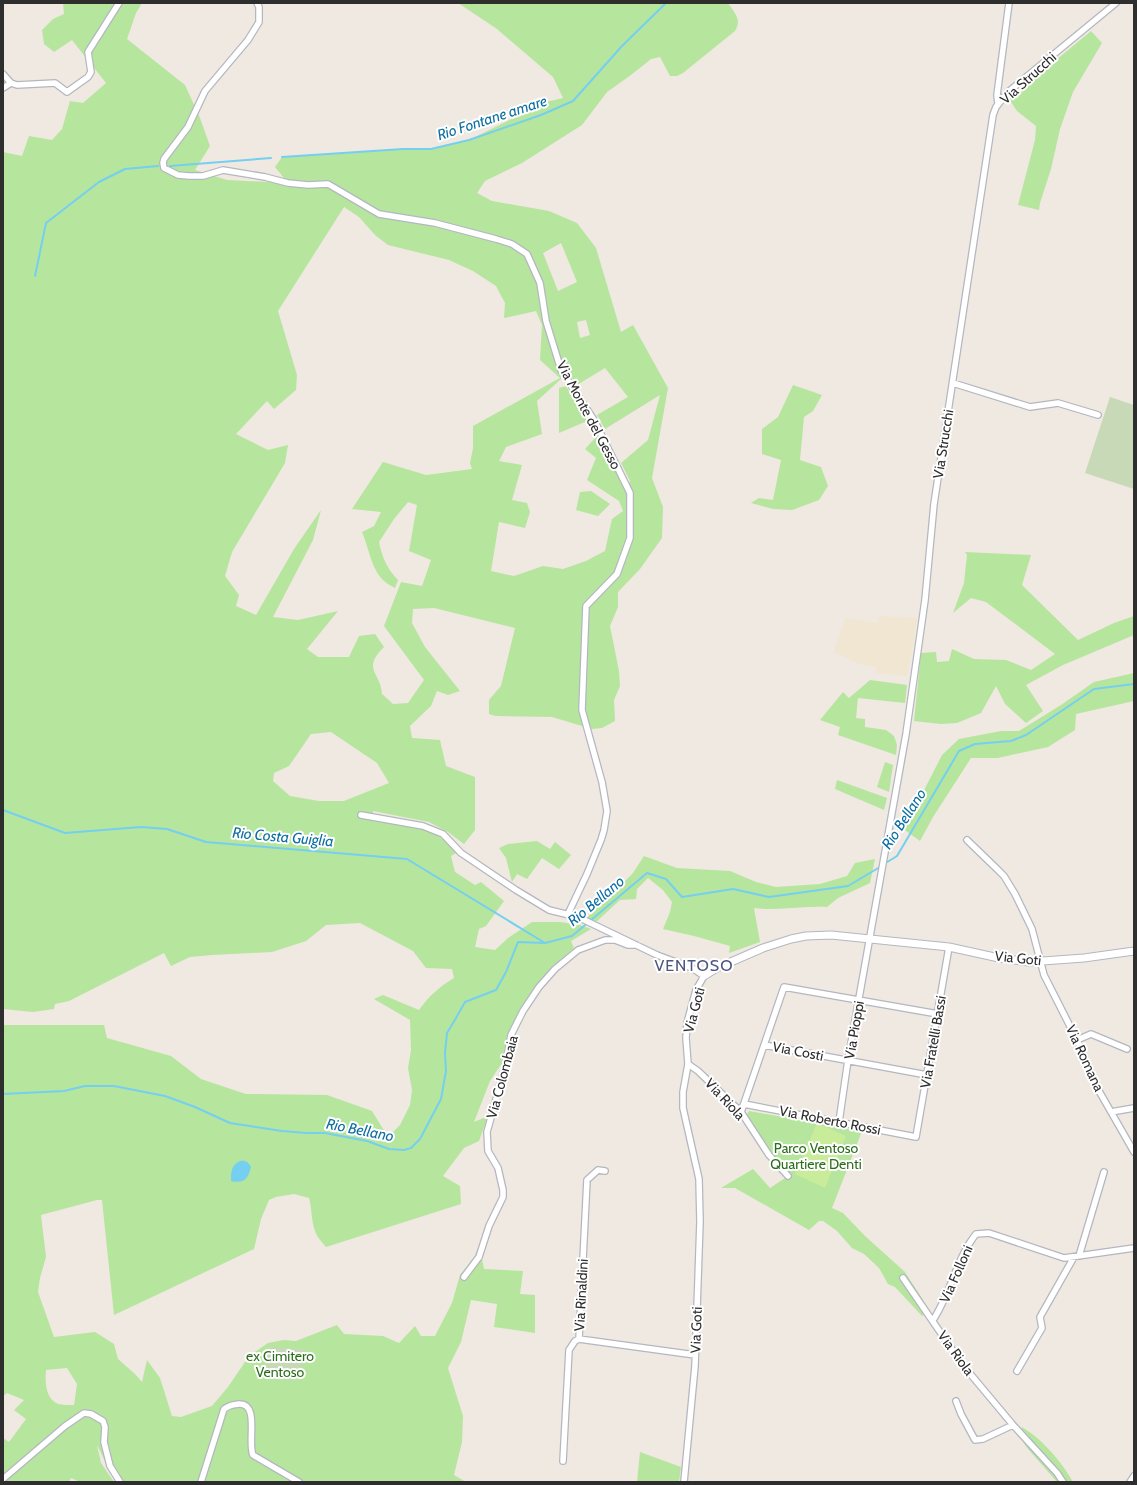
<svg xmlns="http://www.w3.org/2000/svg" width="1137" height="1485" font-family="Cabin,sans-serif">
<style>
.education{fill:#f0e6d1}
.green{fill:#b6e59e;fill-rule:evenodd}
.cemetery{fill:#c8d9b8}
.pitch{fill:#c9ec9a}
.water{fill:#75cff0}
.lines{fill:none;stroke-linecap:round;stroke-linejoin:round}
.stream{stroke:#75cff0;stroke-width:2}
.minor-casing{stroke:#b4b7c1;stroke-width:8}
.tertiary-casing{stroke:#b4b7c1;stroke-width:9}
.minor{stroke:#fff;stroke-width:5.5}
.tertiary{stroke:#fff;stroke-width:7}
.labels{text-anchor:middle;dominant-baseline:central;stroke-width:4;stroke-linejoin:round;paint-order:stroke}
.street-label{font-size:14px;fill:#2e2e2e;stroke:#fff}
.park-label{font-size:14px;fill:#2c6e1b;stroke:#fff}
.water-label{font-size:15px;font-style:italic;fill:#0d6fa3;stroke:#fff}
.quarter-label{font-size:16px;letter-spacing:1px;fill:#4d5680;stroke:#fff}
</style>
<rect width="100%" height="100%" fill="#efe9e1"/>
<!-- education -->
<path class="education" d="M879,616l37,2 1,2 -10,56 -31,-3v-6l-17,-3 -25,-12 11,-34 32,5z"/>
<!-- green -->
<path class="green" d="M63,3h79l-6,10 -9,26 58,46 15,33 10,28 -15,24 32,10 61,3 -13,-16 7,-10 121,-8h28l38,-9 77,-38 17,-4 -10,-21 -56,-48 -39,-26h270c7,11 14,16 7,28l-52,42 -6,3h-7l-10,-19 -9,2 -20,16 -24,17 -25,33 -60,38 -37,18 -8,12 15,8 57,10 28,12 19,25 25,84 12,-7 35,63 -16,90 11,29 -1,31 -22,31 -22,23v15l-8,19 9,45 1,15 -6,14 1,21 -13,7 -10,1 -40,-12 -56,-1 -7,-2v-14l12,-14 14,-58 -81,-20 -21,1 -1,14 13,24 35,44 -12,4 -11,-4 -6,15 -21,20 2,12 28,2 6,26 29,11v53l-11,14 -16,-12 -19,-10 -56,-11v10l50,7 20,11 15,13 -7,4 4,16 20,13 6,-3 23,19 -18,25 -7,3 -4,18 20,3 13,-12 24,-16h28l20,3 11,4 -20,12 3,7 -21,18 -16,18 -17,25 -13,26 -5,28 -12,18 -16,41 14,-6 -9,25 -15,7 -21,28 17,10 1,18 -135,43c-4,-5 -9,-10 -11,-16 -4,-11 -3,-23 -6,-33l-15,-4 -18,3 -7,3 -8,19 -7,30 -140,66 -12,-115h-5l-56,15 5,42 -6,21 -2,14 16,45 41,-5 19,12 4,15 17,15 7,8 5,-22 13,18 12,38 9,1 31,-11 16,-19 21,-31 19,-13 16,-3 12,1 41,-16 7,9 39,2 16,7 16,-17 6,10h14l17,-33 8,-28 15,-19 4,-11 5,24 39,2 -3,23 15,1v38l-41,-6 3,-23 -26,-4 -10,42 -13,26 15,48 -1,26 -8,33 12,7h-265l6,-28 -10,28h-78l-9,-11 -13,-26 4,18 13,19h-34l-9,-4 -2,4h-66v-44l6,4 17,-23 -12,-9 10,-10 -17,-7 -4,3v-371h101l3,13 64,18 30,23 45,15 81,1 45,16 16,26 12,-12 10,-20 2,-15 -4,-22 3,-18 -1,-30 -36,-21 9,-4 36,15c10,-14 20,-23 35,-32l-2,-9 -26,-1 -13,-17 -53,-28 -34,2 -20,16 -34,11 -60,3 -22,2 -19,9 -7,-13 -95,48 -14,3 -1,5 -21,3 -30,-3v-857l19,4 7,-20 23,4 10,-11 8,-28 13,2 23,-20 -34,-43 -18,12 -10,-8 -2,-14 11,-11 11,-5zM344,207l15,10 16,18 13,10 61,15 24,11 23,15 9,17 -1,15 32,-7 6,14 -2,35 20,18 -87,48v22l-3,15 2,6 -46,6 -43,-13 -31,47 29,3 -7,14 -12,6c7,16 9,37 22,49 3,3 8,5 11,7l3,-8c-11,-11 -16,-23 -19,-38l15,-23 14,-17 9,3 -8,46 22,9 -9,26 -21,-4 -17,44 40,54 -16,23 -15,1 -11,-10c-1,-22 -21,-24 2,-47l-9,-13 -16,2 -10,21h-31l-11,-8 31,-38 -40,9 -25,-3 40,-77 8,-30 -27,39 -38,66 -20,-9 3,-11 -14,-19 7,-24 53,-89 3,-18 -20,5 -32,-16 31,-33 7,8 22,-19 1,-15 -19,-64zM561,243l16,39 -19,9 -15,-38zM586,320l4,15 -10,3 -3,-16zM563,365l14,20 28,-17 23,29 -31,18 8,14 55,-34 -12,45 -27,23 9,18 -4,9 -29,-54 -12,13 11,9 -9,22 32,21 4,10 -11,8 -7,32 -19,10 -23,8 -20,-3 -29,10 -23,-5 8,-49 26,6 5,-16 -3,-9 -15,-3 10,-35 -23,-4 7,-14 36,-13 -5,-33 24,-22zM331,732l46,31 12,20 -45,18h-25l-29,-5 -17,-15 1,-8 15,-7 22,-32zM67,1368l10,16 -3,21c-5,0 -11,0 -16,-1 -13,-5 -13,-24 -12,-34z
M1091,31l11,12 -29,49 -13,37 -9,40 -11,34 -1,7 -21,-5 17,-65 1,-14 -19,-15 -8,-12z
M793,385l29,10 -9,16 -9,6 -4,43 21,7 7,19 -9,14 -27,10 -19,-1 -22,-6 8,-5 14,2 8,-40 -19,-6v-25l16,-12z
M566,386l21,35 -28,12v-45z
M591,491l19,13 -12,12 -22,-6 4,-18z
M965,552l66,3 -9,30 56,55 36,-17 20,-7v19l-71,30 -37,20 17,26 -17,12 -21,-19 -9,-18 -15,27 -24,10 -16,1 -27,-3 7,-68 15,-1 1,10 12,-1 3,-12 22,10 32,1 25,10 24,-16 -69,-52 -15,-4 -18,15 11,-30 3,-28z
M1134,673v28l-58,13 -1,16 -27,17 -50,11h-27l-38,59 -13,24 -18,-13 14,-22 26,-51 17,-16 42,-8h18l42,-26 33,-23z
M870,680l37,5 -2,18 -47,-5 -2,20 9,1v8l21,3 8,6 3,9 -1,10 -58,-20 2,-8 -20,-7 23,-28 6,6z
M885,762l8,3 -4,27 -12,-5z
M837,780l50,18 -3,12 -49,-21z
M537,841l13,8 5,-7 16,13 -12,14 -17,-11 -15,21 -10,-5 -5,8 -6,-24 -7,-10 9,-4z
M644,856l33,12 53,3 26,11 20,5 44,-3 27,-8 8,-13 20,-4 -5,24 -32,15 -11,9c-24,-1 -49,4 -73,1l6,34 -31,11 1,-7 -36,-10 -31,-7 7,-17 2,-10 -9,-12 -15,-12 -11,11 -1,10 -16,1 -24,22 -9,-4 30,-36 5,2 11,-11z
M749,1111l113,20 -30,77 11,5 22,23 40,36 20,31 4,9 -7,4 -27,-29 -7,-3 -9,-16 -15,-14 -12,-6 -15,-17 -14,-10h-4l-10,9 -74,-42h-14l32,-19 17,19 18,-12 -43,-58z
M1022,1427c20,12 40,35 51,55h-16l-29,-33 -7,-10z
M640,1452l41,15 -2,15h-42z"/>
<!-- cemetery -->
<path class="cemetery" d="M1110,397l24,8v84l-49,-16z
M267,1347l37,2 -4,32 -39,-3z"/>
<!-- pitch -->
<path class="pitch" d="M817,1123l29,13 -21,52 -30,-14z"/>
<!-- water -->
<path class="water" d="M240,1161c6,-1 8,1 11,6 -3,12 -7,17 -20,14 0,-9 0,-16 9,-20z"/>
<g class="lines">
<!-- stream -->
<path class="stream" d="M282,157l121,-8h28l38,-9 72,-25 32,-14 49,-55 44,-43
M170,166l101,-8
M35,276l11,-53 53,-41 26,-13 33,-3
M3,810l62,23 76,-6 26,2 39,13 201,17 138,84
M884,864l13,-8 62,-105 16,-7 36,-3 15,-6 68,-46 40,-5
M3,1094l61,-3 21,-5h29l51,10 30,11 35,16 52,8 24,2h19l42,8 22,8 15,1 7,-2 9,-9 21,-40 5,-28 -1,-18 2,-20 9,-15 9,-16 31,-12 10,-18 12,-30 27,1 27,-7 75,-63 19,6 16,18 51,-8 36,8 79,-11 32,-19"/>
<defs>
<path id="minor" d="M257,3l2,4v15l-11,18 -43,51 -17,36 -24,32 -1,4 1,5 14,7 11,1h14l20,-6 42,7 23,6 20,2 20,-1 51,30 56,9 61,16 16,5 15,10 13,29 6,38 15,49 33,50 36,73v45l-13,36 -31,32 -4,104 20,72 5,29 -3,19 -3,10 -14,34 -19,40
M3,74l8,9 6,2 38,-2 12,9 21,-15 3,-5 -3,-20 31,-49
M3,88l8,-5
M998,104l-1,-9 12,-92
M953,383l77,24 28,-4 40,12
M361,815l62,11 20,8 18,19 55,37 33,20 29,7 79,38 35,13 12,8 -8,14 -9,33 -1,15 2,26 -5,28v16l16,71 1,43 -5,144 -11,116
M967,840l30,29 7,7 11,18 17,35 12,46 33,65 22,51 35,61
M1077,1040l14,-6 36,15
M764,1045l163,30
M688,1064l10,7 43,41 28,43 19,21
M744,1104l172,33 33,-190
M741,1112l43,-125 154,27
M1111,1112l23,-4
M839,1122l9,-62 58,-326 19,-134 9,-96 59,-389 3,-8 12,-15 108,-89
M605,1171l-7,-1 -11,10 -8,159 116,16
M1079,1256l25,-84
M464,1277l15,-20 10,-31 14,-29v-7l-5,-22 -10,-17 -1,-19 19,-69 5,-28 12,-24 16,-24 16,-18 23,-19 27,-10h10l13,5h8
M903,1278l59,86 51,61 44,48 6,9
M933,1320c18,-27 23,-61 43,-86l13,-1 75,25 70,-10
M1017,1371l25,-43 -2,-11 34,-60
M956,1401l5,13 14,26 8,-1 30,-14
M563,1461l6,-111 6,-9 4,-2
M3,1479l62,-53 19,-13 7,1 12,7 2,6 -1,15 6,24 10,16
M201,1482l23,-73c6,-4 8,-4 15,-5 21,-1 8,39 14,51l46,27
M1130,1482l4,-6"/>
<path id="tertiary" d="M704,976l13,-8 46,-20 28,-9 15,-3 25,-1 118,12 50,11 30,4 55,-4 50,-7"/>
</defs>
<!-- minor casing -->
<use href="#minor" class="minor-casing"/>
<!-- tertiary casing -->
<use href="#tertiary" class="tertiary-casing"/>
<!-- minor -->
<use href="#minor" class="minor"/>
<!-- tertiary -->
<use href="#tertiary" class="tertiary"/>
</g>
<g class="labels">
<!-- street labels -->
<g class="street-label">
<text transform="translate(1028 78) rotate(-42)">Via Strucchi</text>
<text transform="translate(589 415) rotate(62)">Via Monte del Gesso</text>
<text transform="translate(943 444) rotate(-81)">Via Strucchi</text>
<text transform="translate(1018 958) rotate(6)">Via Goti</text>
<text transform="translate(694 1010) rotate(-75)">Via Goti</text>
<text transform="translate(854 1030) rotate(-80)">Via Pioppi</text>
<text transform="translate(933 1042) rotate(-80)">Via Fratelli Bassi</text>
<text transform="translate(798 1051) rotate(11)">Via Costi</text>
<text transform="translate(1085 1058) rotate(65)">Via Romana</text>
<text transform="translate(502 1077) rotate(-75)">Via Colombaia</text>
<text transform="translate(725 1099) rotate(47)">Via Riola</text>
<text transform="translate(830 1120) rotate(11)">Via Roberto Rossi</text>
<text transform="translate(956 1274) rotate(-66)">Via Folloni</text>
<text transform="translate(581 1295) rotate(-87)">Via Rinaldini</text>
<text transform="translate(696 1330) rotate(-88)">Via Goti</text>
<text transform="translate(956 1353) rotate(54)">Via Riola</text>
</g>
<!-- park labels -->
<g class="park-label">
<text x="816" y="1148">Parco Ventoso<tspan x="816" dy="16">Quartiere Denti</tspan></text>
<text x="280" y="1356">ex Cimitero<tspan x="280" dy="16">Ventoso</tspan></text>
</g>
<!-- water labels -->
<g class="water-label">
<text transform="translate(492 118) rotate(-18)">Rio Fontane amare</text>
<text transform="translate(904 819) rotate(-57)">Rio Bellano</text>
<text transform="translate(283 837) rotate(5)">Rio Costa Guiglia</text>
<text transform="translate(596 901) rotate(-40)">Rio Bellano</text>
<text transform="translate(360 1130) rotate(11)">Rio Bellano</text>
</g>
<!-- quarter labels -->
<g class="quarter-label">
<text x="694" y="965">VENTOSO</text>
</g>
</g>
<!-- border -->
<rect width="1137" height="1485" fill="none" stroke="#2e2e2e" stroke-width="8"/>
</svg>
